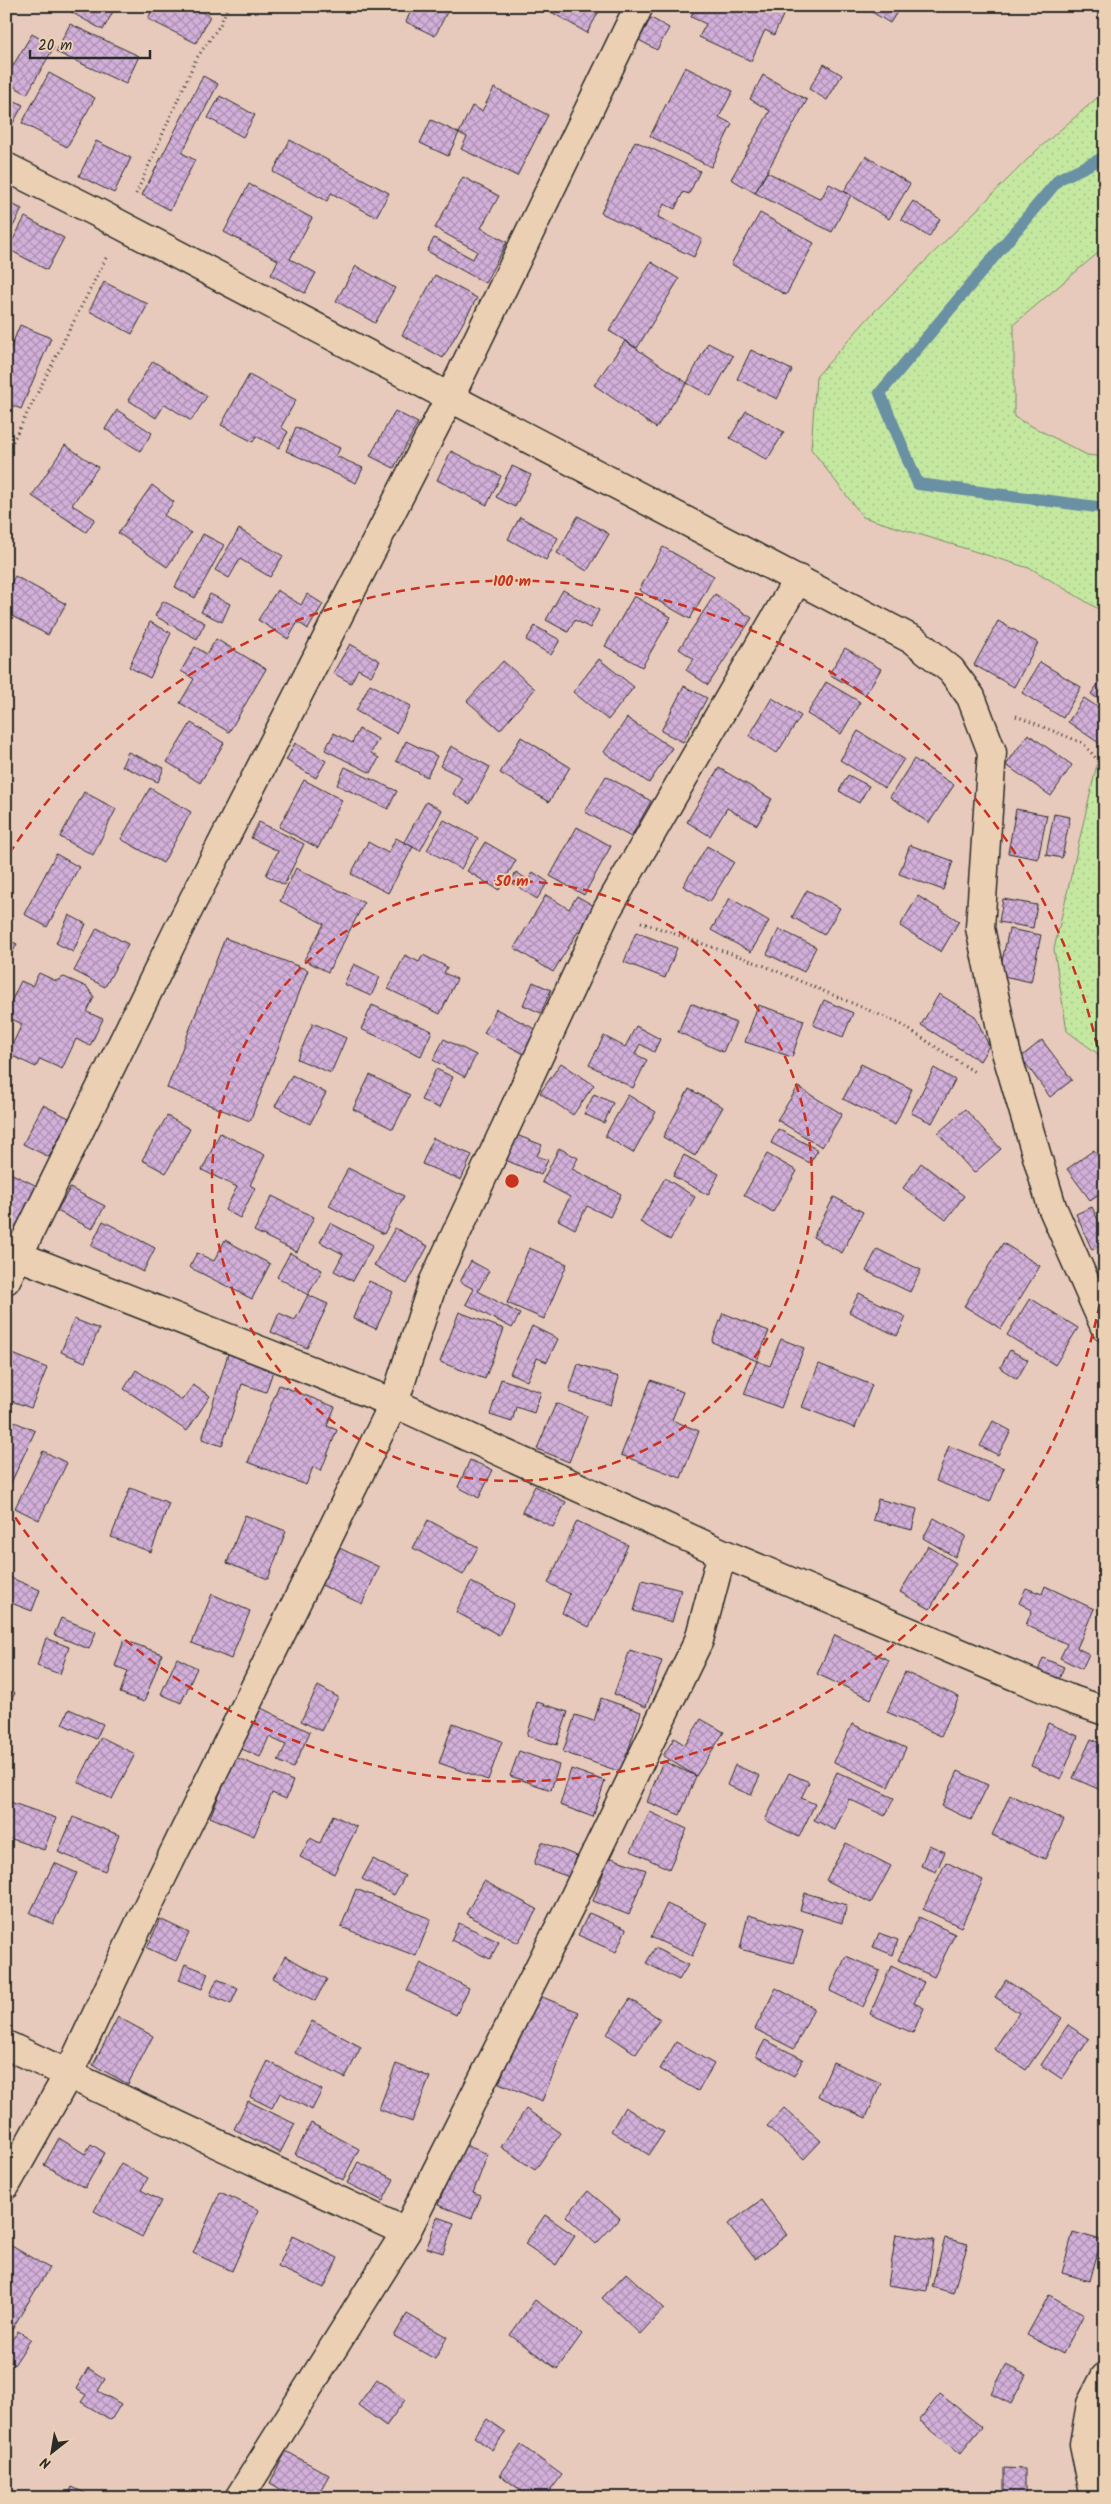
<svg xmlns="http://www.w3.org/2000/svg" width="1111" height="2504" font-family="Kalam,sans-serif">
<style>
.grass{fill:url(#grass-dots);stroke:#788a66}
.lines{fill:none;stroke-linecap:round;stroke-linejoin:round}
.stream{stroke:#6990a3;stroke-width:12}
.building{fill:url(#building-cross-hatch);stroke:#2b2b2b}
.minor-casing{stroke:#2b2b2b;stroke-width:31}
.path{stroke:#2b2b2b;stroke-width:3;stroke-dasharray:1 4;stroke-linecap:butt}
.minor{stroke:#ecd0b3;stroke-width:28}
.ring{fill:none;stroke:#c8321e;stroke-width:2.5;stroke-dasharray:9 6}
.centre{fill:#c8321e;stroke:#ecd0b3;stroke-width:2.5}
.ring-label{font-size:15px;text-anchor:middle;font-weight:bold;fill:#c8321e;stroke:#ecd0b3;stroke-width:4;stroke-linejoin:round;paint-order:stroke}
</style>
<defs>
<pattern id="grass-dots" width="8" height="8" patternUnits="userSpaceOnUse" patternTransform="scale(1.25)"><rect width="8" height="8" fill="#c5e8a1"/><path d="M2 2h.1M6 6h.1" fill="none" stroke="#a9c78b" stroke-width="1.8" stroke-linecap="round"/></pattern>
<pattern id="building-cross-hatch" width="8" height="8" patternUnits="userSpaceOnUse" patternTransform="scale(1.25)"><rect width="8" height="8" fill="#d3b0da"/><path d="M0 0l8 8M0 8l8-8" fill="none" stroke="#ab8fb1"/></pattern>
</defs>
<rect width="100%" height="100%" fill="#e7cabb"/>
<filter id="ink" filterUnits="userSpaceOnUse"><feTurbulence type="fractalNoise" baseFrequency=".02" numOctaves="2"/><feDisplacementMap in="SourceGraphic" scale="10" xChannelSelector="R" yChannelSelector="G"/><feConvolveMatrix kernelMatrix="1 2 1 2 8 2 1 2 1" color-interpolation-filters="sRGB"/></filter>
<g filter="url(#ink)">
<!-- grass -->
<path class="grass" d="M1105,91v156l-91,77v93l73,38 18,2v156l-73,-44 -169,-52 -52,-68 5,-72 55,-62 165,-164z
M1098,760l7,9v290l-38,-28 -13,-82z"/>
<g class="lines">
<!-- stream -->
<path class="stream" d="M1105,157l-46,22 -179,214 38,91 187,24"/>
</g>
<!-- building -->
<path class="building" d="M74,6h42l-13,24 -32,-18z
M154,6h36l20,10 -14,27 -48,-24z
M413,6h37l-15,30 -29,-14z
M541,6h61l-15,27z
M696,6h83l7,3 -12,26 -9,-5 -14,31 -52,-24 7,-13 -15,-7z
M862,6h39l-11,17z
M651,18l18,10 -12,22 -18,-10z
M70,24l69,32 -13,28 -70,-32z
M32,34l22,13 -27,47 -21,-12v-5z
M824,64l18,11 -15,25 -18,-11z
M685,67l48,24 -14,26 13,7 -21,43 -61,-31z
M49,73l46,25 -28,49 -45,-24z
M763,75l44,25 -52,93 -24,-14 39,-68 -20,-12z
M203,76l15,8 -36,69 13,7 -25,50 -28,-15z
M494,88l54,27 -31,61 -56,-27 6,-12 -8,-4 13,-27 10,5z
M6,96l17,9 -17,31z
M220,96l35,19 -12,22 -35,-19z
M431,120l28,13 -11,23 -28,-13z
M290,140l99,53 -13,24 -45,-24 -4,8 -54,-29z
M96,141l35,17 -17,35 -35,-17z
M635,141l65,30 -11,23 -6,-2 -8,17 -11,-5 -6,13 44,22 -8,18 -93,-44z
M866,156l44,28 -21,35 -45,-28z
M767,172l54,27 8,-15 22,11 -19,37 -77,-39z
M463,177l36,19 -18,32 26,14 -22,41 -58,-32 7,-13 39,21 4,-8 -42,-23z
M249,184l63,34 -22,41 26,14 -11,20 -34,-18 7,-15 -54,-28z
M6,201l16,8 -16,31z
M913,201l27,18 -11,18 -28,-18z
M760,213l54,30 -28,52 -55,-31z
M25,217l39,21 -17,32 -39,-21z
M651,262l28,17 -42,69 -28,-17z
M356,266l39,22 -20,35 -39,-22z
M435,275l42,23 -34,60 -41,-23z
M104,282l44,22 -16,30 -43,-23z
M20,325l31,13 -30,71 -15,-6v-58l5,2z
M625,341l62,42 -31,45 -62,-43z
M708,343l25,13 -22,40 -24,-13z
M751,350l41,20 -15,29 -40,-20z
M153,361l54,35 -16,25 -26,-17 -9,14 -28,-18z
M249,375l47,25 -15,27 7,5 -9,16 -23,-12 -3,6 -32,-17z
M117,410l35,23 -12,18 -35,-22z
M395,411l23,12 -24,45 -24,-12z
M746,411l38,21 -17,28 -37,-22z
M296,427l44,21 -4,8 27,12 -7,15 -70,-32z
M65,445l33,22 -26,38 23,14 -9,13 -54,-36z
M451,451l50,25 -14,29 -50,-25z
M512,466l19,9 -16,32 -19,-10z
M152,485l22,17 -10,13 27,18 -24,34 -49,-34z
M578,516l31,18 -22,37 -30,-18z
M520,517l38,21 -12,22 -38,-21z
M239,529l44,27 -13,21 -30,-18 -11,19 -14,-8z
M203,534l21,11 -29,53 -20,-11z
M663,547l51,29 -24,43 -51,-29z
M15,576l51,28 -18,31 -42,-22v-20z
M277,590l24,15 6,-11 16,10 -15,25 -10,-7 -10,17 -30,-19z
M563,590l36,20 -9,18 -15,-8 -7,12 -22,-12z
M210,594l20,10 -8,18 -21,-10z
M715,594l37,24 -44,67 -22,-15 8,-11 -15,-10z
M634,596l37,21 -29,50 -37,-21z
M163,601l42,22 -8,16 -42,-23z
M998,621l40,22 -24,44 -40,-22z
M150,622l21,11 -21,45 -21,-11z
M535,626l25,14 -9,15 -25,-15z
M216,639l50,30 -37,63 -49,-29 14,-24 -13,-8 14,-24 12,7z
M350,644l30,17 -9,15 -13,-7 -7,14 -18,-10z
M845,648l36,21 -16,26 -36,-21z
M599,659l35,28 -26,33 -35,-28z
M503,661l32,28 -35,41 -33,-29z
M1040,662l41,25 -18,31 -41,-25z
M1105,674v30l-14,-10z
M826,682l34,20 -19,32 -34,-20z
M370,684l41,22 -15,27 -40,-22z
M684,686l23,12 -24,44 -22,-11z
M772,698l29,18 -24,37 -28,-17z
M1084,698l21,14v29l-3,4 -34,-23z
M627,718l45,30 -23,35 -45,-31z
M191,723l33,20 -24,40 -33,-21z
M359,729l19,10 -7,14 8,5 -8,15 -46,-23 9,-17 18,10z
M858,731l46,28 -19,29 -45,-28z
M1028,734l44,31 -21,31 -45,-31z
M521,737l49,30 -21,35 -49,-29z
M406,741l31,15 -10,21 -31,-16z
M295,743l31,18 -10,17 -30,-18z
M451,746l39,21 -20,37 -17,-10 9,-17 -22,-11z
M128,752l36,16 -6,14 -36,-16z
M914,759l40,26 -25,38 -39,-26z
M345,767l52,24 -9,18 -51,-24z
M719,768l53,31 -15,26 -30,-17 -17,28 -23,-14z
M848,775l21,11 -10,17 -20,-12z
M606,776l45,25 -20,36 -46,-25z
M304,780l38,20 -24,48 -39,-21z
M150,788l41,24 -28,51 -42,-24z
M84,792l32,17 -23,46 -33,-18z
M426,802l16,8 -22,41 -16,-9z
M1016,809l31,6 -9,44 -30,-6z
M1054,814l16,3 -8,41 -16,-3z
M444,820l34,18 -17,31 -34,-19z
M259,822l45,22 -20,41 -18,-10 12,-24 -27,-13z
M577,827l34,19 -27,49 -34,-19z
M396,838l17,9 -25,46 -37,-19 17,-32 20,11z
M485,842l31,18 -17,30 -32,-19z
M910,845l43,16 -10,29 -44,-16z
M707,846l27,16 -24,40 -27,-16z
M56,854l23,13 -32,60 -23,-13z
M296,868l68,35 -36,69 -24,-12 20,-36 -44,-23z
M516,872l12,8 5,-8 15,10 -11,17 -26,-17z
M807,890l33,18 -16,27 -32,-18z
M546,895l23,14 8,-13 17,10 -41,66 -39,-24z
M918,896l41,25 -18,31 -41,-26z
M730,898l39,23 -18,31 -40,-22z
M1003,899l34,6 -4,23 -34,-6z
M69,915l17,9 -13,28 -17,-9z
M97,928l31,16 -23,43 -31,-16z
M779,929l37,18 -12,25 -37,-18z
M1009,929l32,6 -10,47 -32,-7z
M636,932l41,16 -12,30 -41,-16z
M225,938l83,32 -58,151 -83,-33z
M6,939l11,5 -11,20z
M405,955l14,7 4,-7 24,12 -3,6 13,6 -17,35 -52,-25z
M354,964l26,13 -9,19 -27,-12z
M39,973l17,8 8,-4 23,10 7,10 -7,15 16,7 -13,27 -14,-7 -14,30 -22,-10 -4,8 -28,-13 14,-30 -16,-8v-4l15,-31 11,5z
M533,982l18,8 -10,23 -18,-8z
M939,994l36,22 14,30 -9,15 -59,-36z
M824,1000l29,13 -10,24 -30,-12z
M691,1003l45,20 -13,29 -45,-20z
M372,1005l60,26 -11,25 -60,-27z
M758,1005l46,15 -12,37 -47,-15z
M496,1009l41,21 -13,24 -40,-21z
M313,1023l33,15 -15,35 -34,-14z
M636,1026l24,13 -6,13 -14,-8 -5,10 12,6 -14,28 -44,-23 15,-29 21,11z
M444,1039l32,16 -11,22 -32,-17z
M1042,1040l30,40 -22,17 -29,-40z
M561,1063l33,22 -21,30 -33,-22z
M861,1064l51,25 -17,36 -52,-26z
M934,1068l21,12 -23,43 -21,-10z
M436,1069l17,8 -14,31 -18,-8z
M292,1075l34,18 -16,31 -35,-18z
M370,1075l40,20 -17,34 -40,-20z
M798,1087l44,27 -20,33 -45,-27z
M689,1089l34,18 -28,49 -32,-19z
M594,1094l19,9 -9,20 -20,-9z
M628,1095l28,17 -23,41 -28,-17z
M43,1105l26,13 -20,39 -26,-13z
M965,1109l36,40 -27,24 -36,-40z
M167,1116l23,13 -24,44 -24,-13z
M778,1129l40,21 -8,13 -39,-20z
M220,1133l45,22 -15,30 5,3 -15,30 -15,-8 12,-23 -35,-17z
M514,1134l28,11 -5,11 11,4 -7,15 -38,-16z
M433,1138l39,17 -11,25 -39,-16z
M559,1148l19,10 -6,11 49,25 -11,23 -23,-11 -12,23 -17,-9 12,-23 -28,-15z
M1094,1150l11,15v25l-15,10 -23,-31z
M767,1154l30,17 -24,41 -29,-17z
M684,1155l35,19 -11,21 -35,-19z
M921,1163l43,33 -18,24 -43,-32z
M348,1168l56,28 -20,38 -55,-28z
M6,1171l31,15 -20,42 -11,-5z
M665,1178l30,19 -25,43 -30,-18z
M70,1188l35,18 -13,23 -35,-18z
M272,1196l42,21 -17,35 -43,-21z
M834,1197l29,15 -21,41 -29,-16z
M1092,1207l13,28v8l-13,7 -16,-36z
M103,1221l52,27 -12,24 -52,-26z
M330,1223l43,22 -20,36 -19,-10 9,-17 -23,-12z
M395,1228l33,18 -21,38 -33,-19z
M225,1240l45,24 -18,35 -63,-32 8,-14 17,8z
M1003,1243l37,23 -39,63 -37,-23z
M529,1248l38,16 -23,55 -37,-16z
M877,1249l44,21 -11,22 -44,-21z
M290,1253l32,17 -14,25 -31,-18z
M471,1261l18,10 -11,20 42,23 -8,14 -46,-24 8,-15 -14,-7z
M369,1281l24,11 -17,37 -23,-11z
M859,1293l47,24 -9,19 -48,-24z
M308,1295l20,9 -21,44 -36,-16 8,-19 16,7z
M1030,1298l48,30 -23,37 -48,-30z
M459,1312l45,17 -19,50 -45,-17z
M723,1313l46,18 -12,30 -45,-19z
M74,1319l25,10 -14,33 -24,-10z
M532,1326l26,13 -11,23 -10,-4 -10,23 -17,-8z
M781,1339l23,9 -23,60 -37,-14 13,-33 13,5z
M1010,1350l18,10 -11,19 -17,-11z
M13,1354l34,14 -16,40 -25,-9v-26z
M228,1354l46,14 -8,24 -24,-8 -20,62 -20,-7z
M578,1364l41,13 -8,28 -42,-13z
M819,1364l53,21 -17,43 -53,-21z
M136,1370l46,30 11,-15 17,11 -23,35 -63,-42z
M501,1379l40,13 -7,21 -18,-6 -4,15 -22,-7z
M651,1380l32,12 -11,28 27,11 -18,47 -60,-23z
M279,1385l56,22 -8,19 10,4 -16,41 -8,-4 -7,18 -58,-23z
M556,1403l31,13 -18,46 -32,-13z
M6,1418l29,13 -24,52 -5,-2z
M993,1421l18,10 -13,24 -18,-9z
M949,1446l55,22 -14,34 -54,-21z
M43,1451l24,12 -28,57 -24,-12z
M470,1460l23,10 -14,28 -21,-11z
M535,1486l31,16 -13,25 -31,-15z
M130,1488l39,15 -18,49 -40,-15z
M878,1499l39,10 -5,21 -39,-10z
M245,1515l41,16 -18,48 -41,-16z
M934,1518l32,18 -11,21 -32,-19z
M428,1520l50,27 -15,28 -50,-27z
M577,1521l51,24 -39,82 -27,-14 8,-19 -22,-11z
M331,1544l48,23 -17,37 -49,-23z
M928,1546l28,17 -26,46 -30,-17z
M6,1576l34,14 -8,21 -26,-10z
M642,1580l39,10 -9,32 -38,-11z
M471,1582l43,22 -15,31 -43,-23z
M1045,1586l49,23 -17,39 12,6 -7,15 -22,-11 7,-14 -41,-19 6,-15 -13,-7 7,-15 16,6z
M212,1594l38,17 -19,48 -39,-16z
M61,1618l35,14 -7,17 -35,-14z
M835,1635l54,25 -18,39 -54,-25z
M46,1638l23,9 -9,27 -23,-8z
M124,1640l38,14 -18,48 -24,-9 8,-22 -13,-5z
M630,1650l32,11 -16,46 -32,-13z
M177,1658l20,10 -16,35 -20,-9z
M1043,1658l21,9 -5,12 -21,-8z
M905,1672l54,25 -18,39 -54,-24z
M318,1686l20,11 -17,34 -20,-10z
M6,1688l9,5 -9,17z
M601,1698l40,14 -20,60 -58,-20 12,-37 19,6z
M537,1702l31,10 -11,33 -30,-9z
M259,1707l51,25 -17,36 -15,-7 8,-16 -17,-8 -9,20 -20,-9z
M69,1709l34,15 -7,15 -34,-15z
M701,1719l23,13 -28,44 -33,-20 11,-18 11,7z
M453,1723l49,18 -14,39 -49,-17z
M1048,1723l30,13 -17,43 -30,-13z
M852,1724l54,24 -18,39 -54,-25z
M101,1737l34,17 -23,45 -34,-17z
M1091,1739l14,6v47l-32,-14z
M519,1751l40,14 -8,25 -41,-14z
M235,1757l58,24 -7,18 -14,-6 -18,43 -44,-19z
M663,1761l33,15 -16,39 -33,-13z
M735,1765l25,11 -9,19 -24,-10z
M571,1769l34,12 -12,36 -33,-12z
M958,1771l30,14 -17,35 -29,-14z
M837,1772l57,26 -9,18 -36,-17 -14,31 -21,-10z
M789,1773l20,9 -8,16 14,6 -16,33 -34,-17z
M1010,1795l54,25 -19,39 -53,-24z
M10,1802l46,16 -12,32 -38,-13v-25z
M650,1812l37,17 -18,40 -38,-18z
M333,1815l24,12 -23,47 -34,-17 10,-19 10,5z
M73,1817l46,18 -14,36 -47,-19z
M542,1842l35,14 -8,21 -35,-13z
M846,1843l45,23 -20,37 -45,-23z
M929,1845l16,7 -9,20 -15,-6z
M609,1857l37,13 -17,45 -36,-14z
M373,1859l32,17 -11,19 -32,-16z
M946,1862l37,18 -22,47 -38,-18z
M54,1863l23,10 -24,51 -23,-11z
M484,1881l53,28 -19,34 -52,-29z
M356,1889l75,30 -15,37 -75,-29z
M805,1893l42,12 -5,18 -42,-13z
M667,1904l40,19 -15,33 -41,-19z
M589,1913l37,16 -10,23 -38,-17z
M748,1915l55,15 -9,33 -54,-14z
M919,1917l36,17 -21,43 -36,-17z
M160,1919l29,14 -13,28 -29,-13z
M459,1923l40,19 -9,17 -39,-19z
M879,1933l19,7 -5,15 -20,-8z
M655,1948l33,17 -9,15 -33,-17z
M285,1956l42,23 -12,22 -42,-23z
M846,1956l34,15 -17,36 -33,-16z
M421,1963l48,25 -13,27 -49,-24z
M185,1964l23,9 -6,16 -23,-9z
M891,1966l33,16 -10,21 10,5 -11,25 -43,-19z
M217,1979l21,9 -7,16 -21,-9z
M1006,1980l56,38 -36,52 -32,-21 25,-36 -24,-16z
M776,1988l38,20 -20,41 -39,-20z
M535,1994l44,18 -37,89 -43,-18z
M630,1999l30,20 -24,35 -29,-20z
M118,2017l35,19 -25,48 -35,-19z
M312,2021l49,26 -16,31 -50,-25z
M1068,2025l21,14 -27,40 -21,-14z
M765,2040l38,19 -9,17 -38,-20z
M676,2042l38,22 -16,27 -38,-22z
M268,2061l54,29 -10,20 -32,-17 -8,15 -22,-11z
M833,2062l48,21 -15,35 -48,-22z
M396,2064l34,13 -18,45 -33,-13z
M248,2101l47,23 -15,29 -46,-24z
M625,2107l39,25 -15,23 -38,-24z
M784,2108l37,33 -17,18 -37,-33z
M526,2109l35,24 -26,37 -34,-23z
M311,2123l48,26 -16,31 -48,-26z
M59,2138l26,16 6,-10 14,9 -20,35 -41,-23z
M462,2144l26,10 -15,39 8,3 -9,22 -34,-13z
M358,2162l36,17 -11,22 -36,-18z
M121,2163l27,15 -7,12 20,11 -19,36 -48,-26z
M588,2191l32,27 -24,26 -30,-28z
M220,2192l39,18 -27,61 -39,-18z
M761,2200l26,35 -32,24 -27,-35z
M545,2215l30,21 -19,29 -31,-21z
M437,2217l17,6 -11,30 -16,-5z
M1073,2232l28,8 -11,41 -28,-8z
M896,2234l38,6 -7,51 -39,-6z
M292,2236l46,22 -14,30 -46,-21z
M945,2238l23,6 -15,49 -21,-6z
M10,2245l39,23 -43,71v-88z
M626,2273l38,35 -24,26 -38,-36z
M1049,2295l35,19 -21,40 -36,-19z
M535,2300l47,34 -25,35 -47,-34z
M407,2314l40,23 -12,22 -41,-23z
M18,2331l13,8 -17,26 -8,-5v-11z
M1006,2365l20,10 -15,29 -20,-10z
M88,2368l17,11 -7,12 23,13 -10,16 -30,-18 5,-7 -10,-6z
M377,2379l28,21 -19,26 -28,-21z
M940,2394l42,33 -22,27 -41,-34z
M487,2419l19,13 -14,18 -18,-13z
M521,2445l41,30 -17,23h-14l-31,-23z
M286,2451l43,24 -13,23h-20l-26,-15z
M1004,2468l21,1v29h-21z
M72,2487l21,10 -26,1z"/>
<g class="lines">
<defs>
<path id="minor" d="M6,167l92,46 817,428 36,29 20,27 21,55 -12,176 26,124 46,155 53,120
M6,1251l388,152 328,150 345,145 38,13
M6,1280l174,-354 270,-529 189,-391
M6,2045l400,187
M6,2185l63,-112 73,-155 252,-515 39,-120 174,-373 191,-331
M239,2498l167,-266 164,-326 129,-266 23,-87
M1095,2498l-11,-54 7,-40 14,-27"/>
</defs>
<!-- minor casing -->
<use href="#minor" class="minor-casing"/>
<!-- path -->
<path class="path" d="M136,194l60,-135 24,-34 8,-19
M6,455l101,-199
M1016,716l67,27 22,26
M641,922l119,42 139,59 77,50"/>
<!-- minor -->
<use href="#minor" class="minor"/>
</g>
</g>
<!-- distance rings -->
<g class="ring">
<circle cx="512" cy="1181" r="300"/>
<path d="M1105 1275A600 600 0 0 1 9 1508M9 854A600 600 0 0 1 1105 1087"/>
</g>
<circle cx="512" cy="1181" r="8" class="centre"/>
<g class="ring-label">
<text x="512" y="586">100 m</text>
<text x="512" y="886">50 m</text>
</g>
<!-- margin -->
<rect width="1111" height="2504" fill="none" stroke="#ecd0b3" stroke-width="25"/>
<rect x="12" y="12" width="1086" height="2479" fill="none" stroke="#2b2b2b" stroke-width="2" filter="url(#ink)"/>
<!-- north arrow -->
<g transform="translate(52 2452) rotate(211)" stroke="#ecd0b3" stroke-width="4" paint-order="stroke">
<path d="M0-4L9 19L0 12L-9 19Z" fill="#2b2b2b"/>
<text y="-8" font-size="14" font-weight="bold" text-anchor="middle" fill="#2b2b2b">N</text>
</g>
<!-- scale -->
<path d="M30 50v8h120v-8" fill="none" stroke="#2b2b2b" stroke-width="2.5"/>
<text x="38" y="50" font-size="15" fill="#2b2b2b" stroke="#ecd0b3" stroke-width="4" paint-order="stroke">20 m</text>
</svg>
